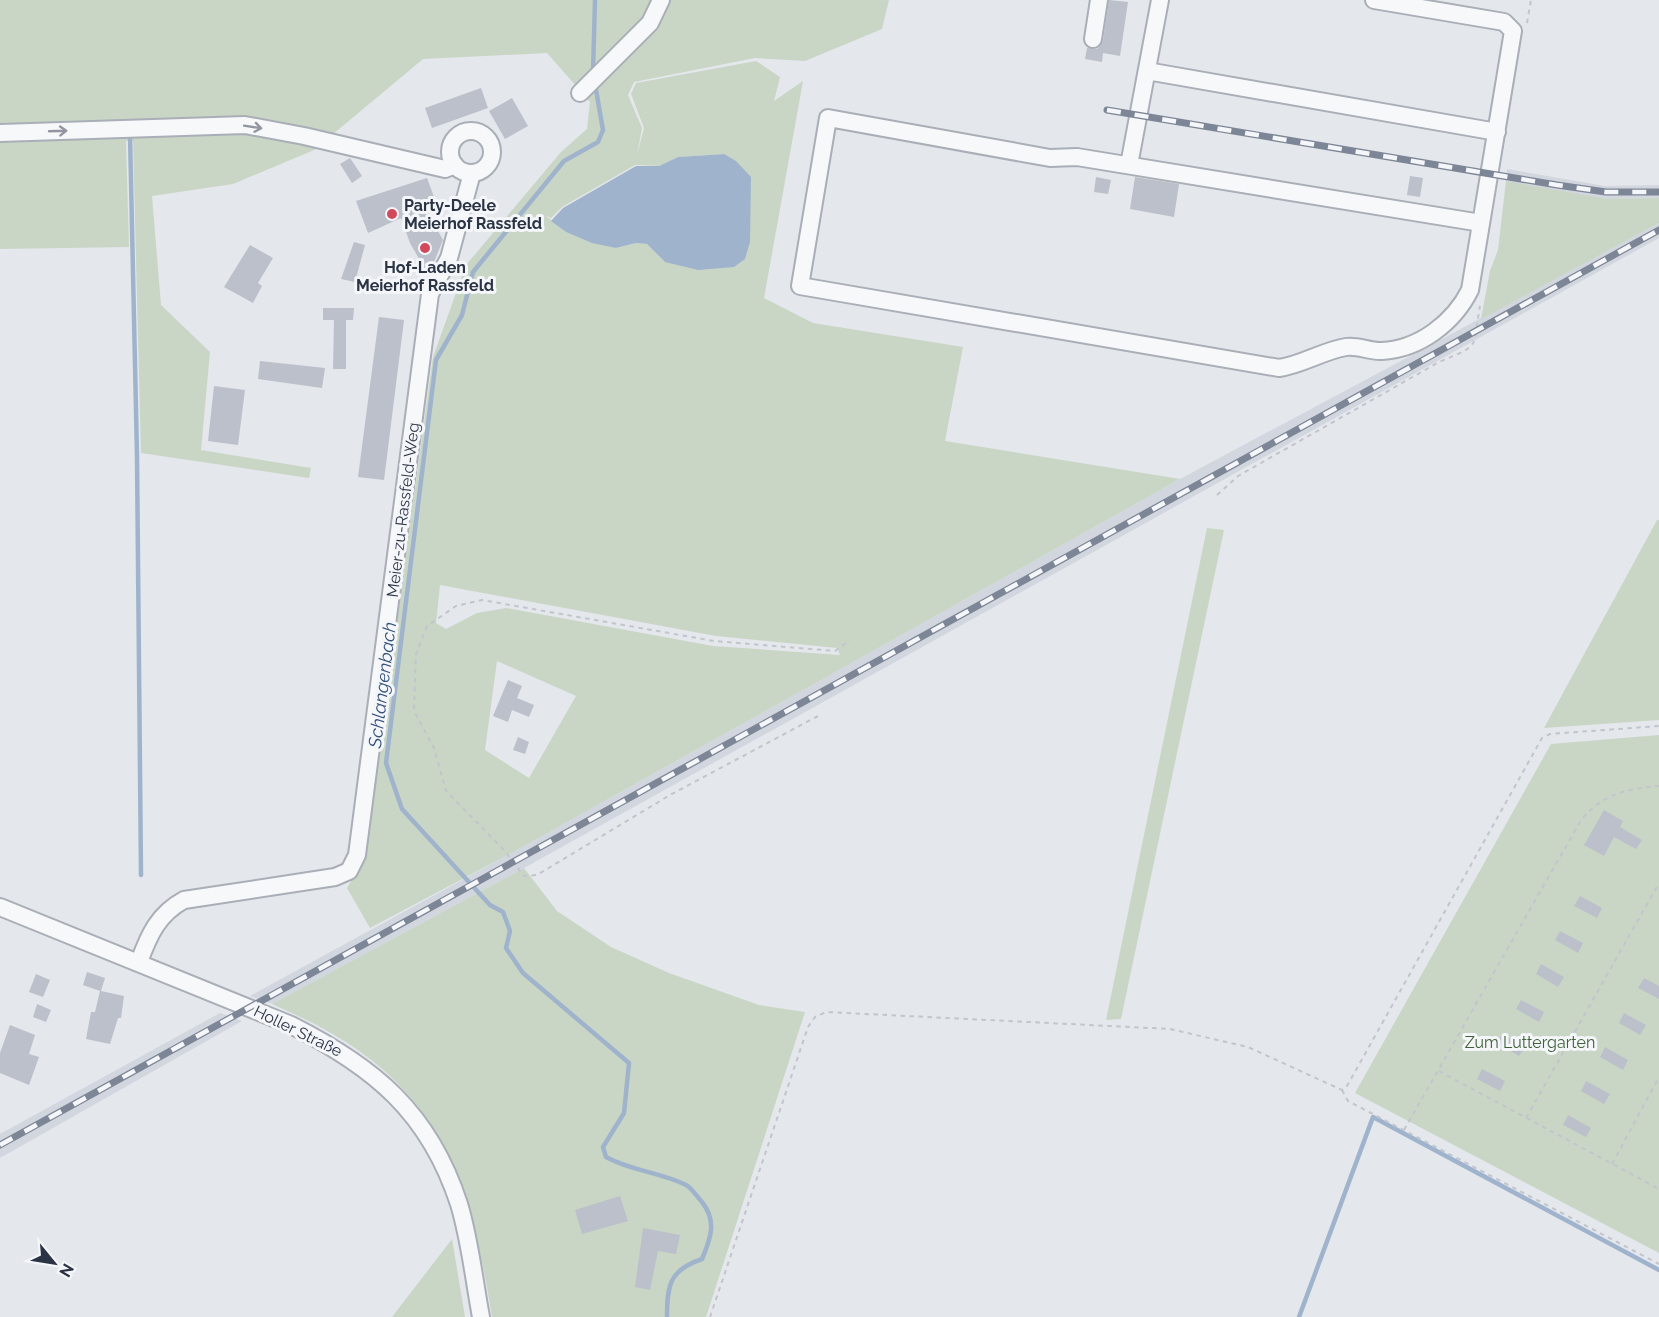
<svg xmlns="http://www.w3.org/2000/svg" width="1659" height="1317" font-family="Raleway,sans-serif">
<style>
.built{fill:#d2d6de}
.green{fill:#c9d6c5;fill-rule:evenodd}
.water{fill:#9fb4cc}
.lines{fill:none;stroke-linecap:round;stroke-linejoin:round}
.stream{stroke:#9fb4cc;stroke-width:4.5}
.building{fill:#bbc0ca}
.minor-casing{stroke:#a9aeb7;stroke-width:20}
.path{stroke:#c2c5cb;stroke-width:2;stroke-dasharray:4.5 4.5;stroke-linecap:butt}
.minor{stroke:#f7f8fa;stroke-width:16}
.rail-casing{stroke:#7d8696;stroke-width:7}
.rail{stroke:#f4f6f9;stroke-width:4.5;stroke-dasharray:14;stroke-linecap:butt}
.oneway{stroke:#9196a0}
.poi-dot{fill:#d1495b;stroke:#f4f6f9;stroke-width:2}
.labels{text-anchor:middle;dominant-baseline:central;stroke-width:6;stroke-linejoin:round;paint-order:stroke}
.poi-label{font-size:16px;font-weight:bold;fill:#2b3445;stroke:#f4f6f9;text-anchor:start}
.street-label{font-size:16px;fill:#2b3445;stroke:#f4f6f9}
.park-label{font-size:16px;fill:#3f6138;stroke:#f4f6f9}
.water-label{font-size:18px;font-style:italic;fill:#34527a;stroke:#f4f6f9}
</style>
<rect width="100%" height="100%" fill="#e4e7ec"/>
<!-- built -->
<path class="built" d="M1507,169l98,17 54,-1v13l-52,1 -51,-8 -50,-10z
M1659,223v15l-1135,630 -252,136 -22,-8 267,-146 663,-371z
M220,1013l22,8 -242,137v-24z"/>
<!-- green -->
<path class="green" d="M0,0h889l-7,29 -77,32 -50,-3 -121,24 -6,13 14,33 -5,27 7,-27 -13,-34 5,-11 120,-22 24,16 -6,24 29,-20 -39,217 49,25 150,24 -18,94 235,38 -663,371 -147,78 -23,-40 18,-30 68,-501 33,-92 95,-113 26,-23 3,-27 -43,-49 -124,6 -109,91 -81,34 -81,12 9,109 49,47 -9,98 110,18 -2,10 -168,-25 -8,-312h-7l3,106 -129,2zM724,154l-59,108 -18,-18 -11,-1 -20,5 -50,-16 -21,-17 6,3 11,-11 73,-42 24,1 19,-9zM440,585l276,51 121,12 3,7 -127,-9 -207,-38 -29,5 -31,16 -10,-6zM497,661l79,35 -47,82 -44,-28z
M1506,181l101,18 52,-1v25l-178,96 9,-48 8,-21z
M1657,520h2v200l-115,8z
M1207,528l17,2 -103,489 -15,1z
M1659,735v518l-304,-160 196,-349z
M524,868l33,43 54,36 58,26 90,32 46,7 -99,305h-214c-20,-124 -46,-219 -163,-285 -18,-11 -38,-19 -57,-28z
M452,1239l13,78h-73z"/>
<!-- water -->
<path class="water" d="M724,154l12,7 15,16 -1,65 -5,17 -11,8 -36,3 -33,-8 -18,-18 -11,-1 -20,5 -24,-5 -26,-11 -15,-11 12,-13 73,-42h23l19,-9z"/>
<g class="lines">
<!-- stream -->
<path class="stream" d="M593,72l2,-72
M595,84l8,46 -5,12 -34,19 -91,111 -11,43 -26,45 -50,403 16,46 88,96 13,7 7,19 -4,17 17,25 106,90 -5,50 -21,34 3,10c25,14 54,15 80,28 6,3 11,12 16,17 15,19 9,36 0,57 -32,11 -35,25 -35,58
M130,135l7,321 4,419
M1299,1317l74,-200 286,153"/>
</g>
<!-- building -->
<path class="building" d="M1109,0l19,2 -8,54 -17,-3 -1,9 -17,-3 2,-11 10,1 6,-8z
M481,88l7,20 -56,20 -7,-20z
M512,98l16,28 -23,13 -16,-28z
M350,158l12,18 -10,7 -12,-19z
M1410,176l13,2 -3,19 -13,-2z
M1096,177l15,3 -3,14 -14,-2z
M1135,177l44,7 -5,33 -44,-8z
M427,178l10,27 -4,2 1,3 -6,3 15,27 -11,27 -6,4 -16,-28 -9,-25 -33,15 -12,-32z
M354,242l11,3 -10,37 -14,-3z
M250,245l23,13 -15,25 4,3 -9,17 -29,-16z
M323,308h31l-1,12h-7v49h-13l1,-49h-11z
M379,317l25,3 -20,160 -26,-3z
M260,361l65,7 -3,20 -64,-9z
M214,386l31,4 -7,55 -30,-4z
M508,680l14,6 -5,12 17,7 -5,12 -17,-7 -4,12 -15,-6z
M518,737l11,5 -4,12 -12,-4z
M1604,810l19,11 -3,6 22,13 -6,9 -22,-12 -10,19 -20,-11z
M1580,896l22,12 -5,10 -23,-12z
M1560,931l23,12 -5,10 -23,-13z
M1541,964l23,13 -6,10 -22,-13z
M87,972l18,6 -4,13 23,5 -3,22h-3l-8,26 -24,-5 5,-27h4l5,-21 -17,-6z
M36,974l14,6 -7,17 -14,-5z
M1644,978l15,8v13l-21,-11z
M1521,1000l23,12 -5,10 -23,-13z
M37,1004l14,6 -5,12 -13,-5z
M1624,1013l22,12 -6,10 -21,-12z
M10,1025l25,10 -6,19 10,3 -10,28 -29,-12v-20z
M1502,1034l23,12 -6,10 -22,-13z
M1605,1047l23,13 -5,10 -23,-13z
M1482,1069l23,12 -5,10 -23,-12z
M1586,1081l24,13 -6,10 -23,-13z
M1568,1115l23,13 -5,9 -23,-12z
M620,1196l8,25 -46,13 -7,-24z
M643,1228l37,7 -4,19 -18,-3 -8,39 -15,-3z"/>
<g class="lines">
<defs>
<path id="minor" d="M1374,0l130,22 9,9 -43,259c-16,32 -50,59 -88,61 -12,1 -24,-6 -36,-4 -24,4 -44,18 -67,21l-479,-82 28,-168 222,40 27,-1 404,66
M1093,39l6,-39
M1147,71l350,61
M580,93l70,-70 11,-23
M450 152a21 21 0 1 1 42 0a21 21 0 1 1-42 0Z
M0,133l245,-8 59,11 141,33 10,-4
M1129,165l31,-165
M0,907l291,118c83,42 138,87 168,179 11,36 15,76 22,113
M139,962c10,-27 19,-48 45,-62l151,-23 14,-6 8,-16 73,-561 19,-36 23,-85"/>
</defs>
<!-- minor casing -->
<use href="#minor" class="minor-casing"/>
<!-- path -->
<path class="path" d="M1527,23l4,-23
M1217,495l21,-19 201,-114c43,-18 33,-12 41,-56
M818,716l-148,79 -133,80 -13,1 -20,-26 -58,-59 -12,-43 -20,-37 2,-57 11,-28 29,-20 26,-6 232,41 121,10 15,-11
M1439,1071l220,118
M1342,1090l6,11 311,163
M1526,1118l133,-235
M1404,1130l177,-310c22,-26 44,-31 78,-34
M1612,1164l47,-87
M710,1317l98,-290 7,-10 11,-5 344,17 78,18 94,43 5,-4 195,-348 8,-4 109,-8"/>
<!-- minor -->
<use href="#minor" class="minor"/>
<defs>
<path id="rail" d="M1107,110l450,75 49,7h53
M0,1145l1659,-915"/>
</defs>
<!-- rail casing -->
<use href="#rail" class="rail-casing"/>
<!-- rail -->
<use href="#rail" class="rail"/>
</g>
<!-- one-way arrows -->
<defs><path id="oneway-shaft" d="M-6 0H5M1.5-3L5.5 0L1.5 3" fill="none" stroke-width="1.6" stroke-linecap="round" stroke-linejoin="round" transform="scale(1.5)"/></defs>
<g class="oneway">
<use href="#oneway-shaft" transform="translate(253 127) rotate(9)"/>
<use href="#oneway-shaft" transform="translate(58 131) rotate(-2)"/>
</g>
<!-- markers -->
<g class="poi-dot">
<circle cx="392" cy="214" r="6"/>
<circle cx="425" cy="248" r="6"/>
</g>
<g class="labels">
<!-- poi labels -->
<g class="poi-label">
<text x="404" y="205">Party-Deele<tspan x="404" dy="18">Meierhof Rassfeld</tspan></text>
<text x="425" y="267" text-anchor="middle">Hof-Laden<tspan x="425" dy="18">Meierhof Rassfeld</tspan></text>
</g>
<!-- street labels -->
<g class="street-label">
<text transform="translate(403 510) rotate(-83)">Meier-zu-Rassfeld-Weg</text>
<text transform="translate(298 1031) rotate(26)">Holler Straße</text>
</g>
<!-- park labels -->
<g class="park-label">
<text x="1530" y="1042">Zum Luttergarten</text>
</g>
<!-- water labels -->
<g class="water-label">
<text transform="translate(382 685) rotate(-83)">Schlangenbach</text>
</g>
</g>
<!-- north arrow -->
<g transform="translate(54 1263) rotate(120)" stroke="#f4f6f9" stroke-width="4.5" paint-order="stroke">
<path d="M0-4.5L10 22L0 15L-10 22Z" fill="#2b3445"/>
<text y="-9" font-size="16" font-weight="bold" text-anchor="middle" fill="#2b3445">N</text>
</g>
</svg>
